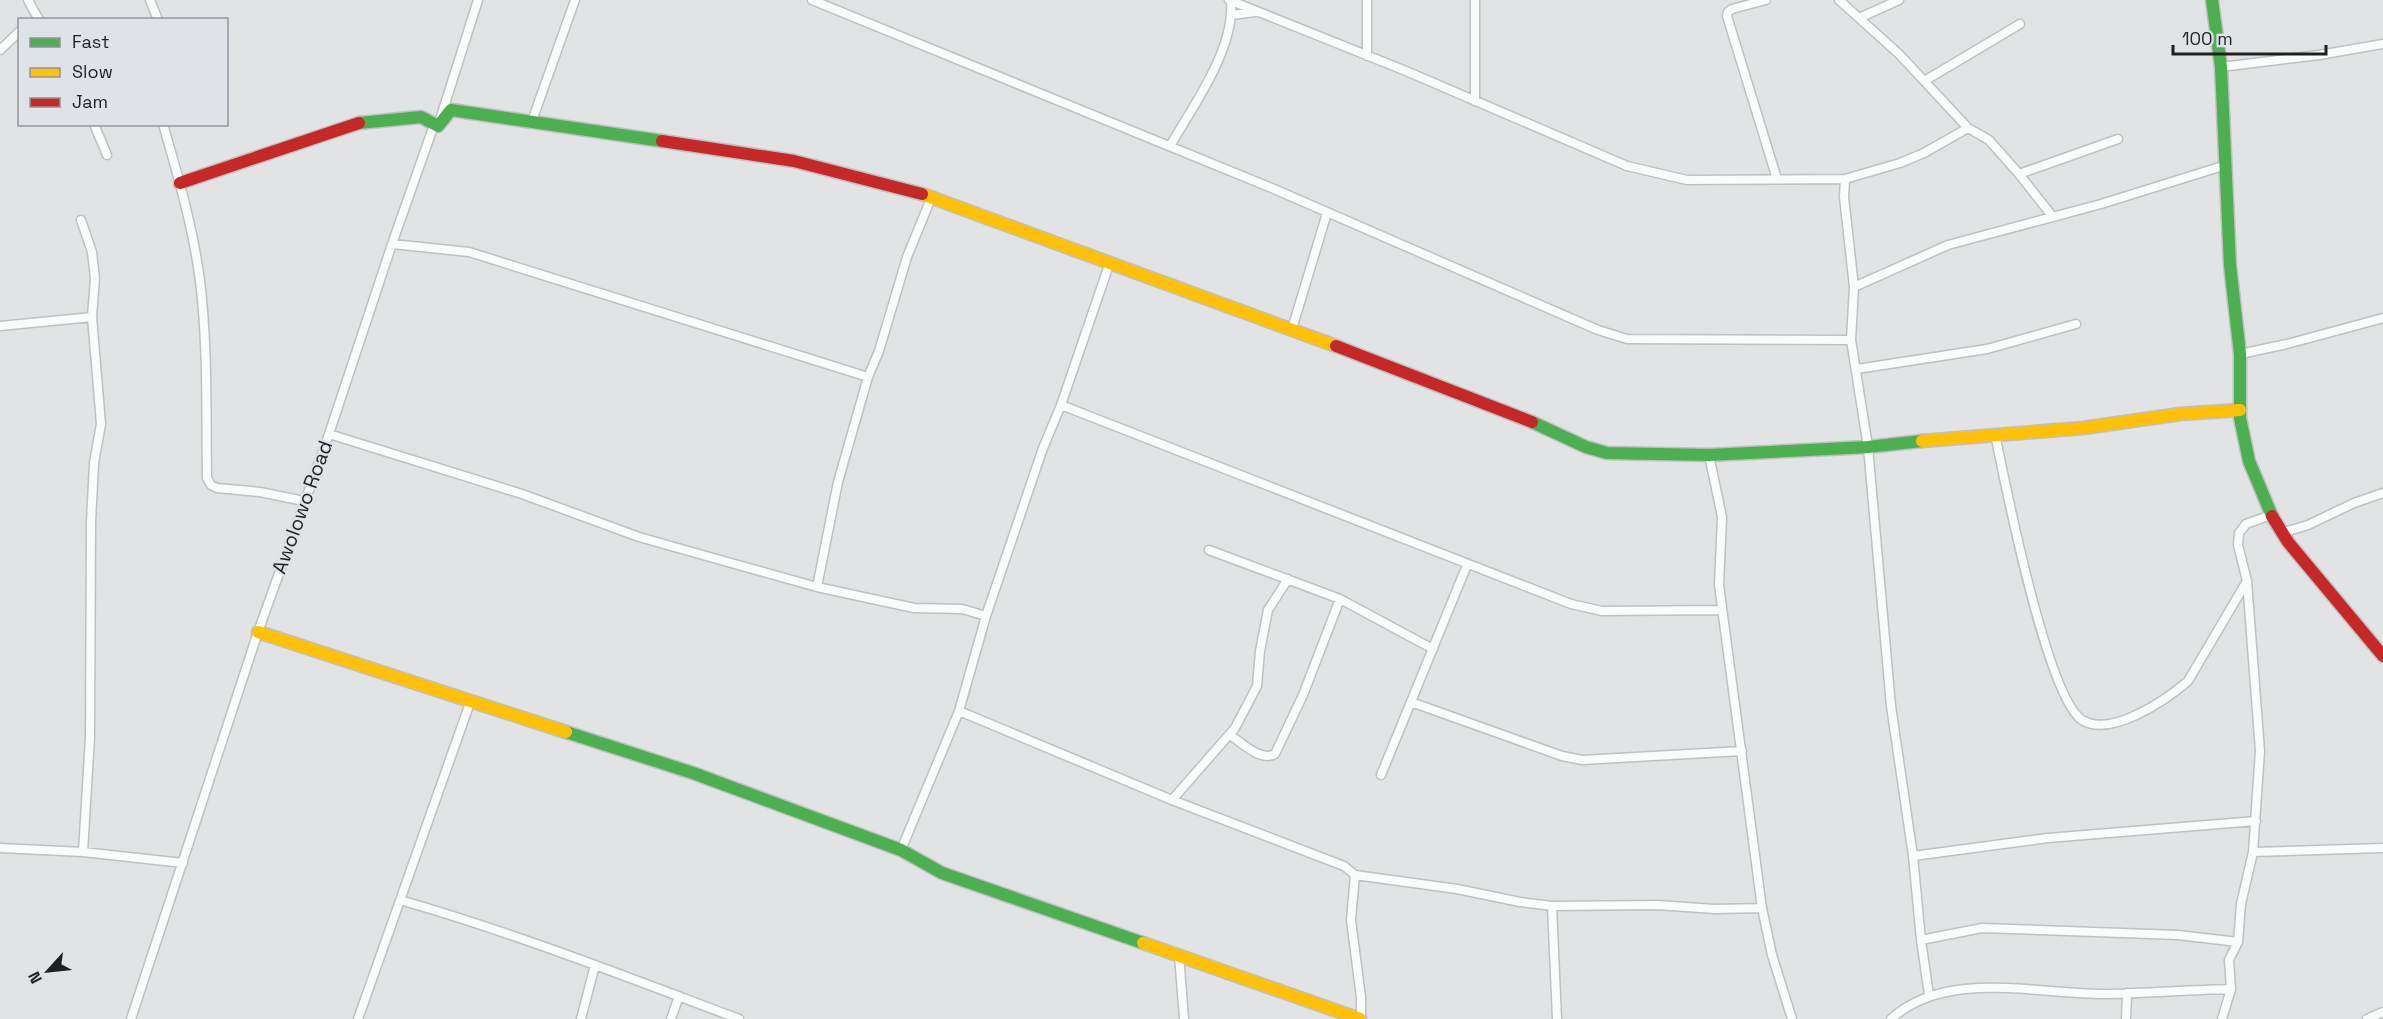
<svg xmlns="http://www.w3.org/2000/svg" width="2383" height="1019" font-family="'Space Grotesk',sans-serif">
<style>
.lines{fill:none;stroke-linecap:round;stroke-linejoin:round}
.street-casing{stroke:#bec0c1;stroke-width:11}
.fast-casing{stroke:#bec0c1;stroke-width:15}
.slow-casing{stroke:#bec0c1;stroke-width:15}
.jam-casing{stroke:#bec0c1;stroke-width:15}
.street{stroke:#fafbfb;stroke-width:8}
.fast{stroke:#4caf50;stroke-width:12}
.slow{stroke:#ffc107;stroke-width:12}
.jam{stroke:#c62828;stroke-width:12}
.labels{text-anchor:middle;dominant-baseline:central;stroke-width:4.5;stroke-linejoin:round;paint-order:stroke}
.street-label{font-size:20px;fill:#1f2022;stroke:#dfe3e7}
</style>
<rect width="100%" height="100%" fill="#e1e3e5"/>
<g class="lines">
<defs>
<path id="street" d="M28,0l11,20
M150,0l8,20
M812,0l462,189 324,141 29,9 224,1
M1229,0l177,71 221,95 60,14 158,-1 55,-16 24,-10 44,-25
M1367,0v56
M1475,0v101
M1766,0l-34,9 -4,3 -1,4 50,163
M1839,0l60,54 69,74 21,12 30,34 34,43
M1232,15l23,-3
M1859,18l40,-18
M0,50l20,-19
M2221,67l98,-12 64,-11
M1926,80l94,-56
M532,121l43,-121
M94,124l13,31
M163,124c15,52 30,103 37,157 8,65 6,132 7,197l4,7 6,3 43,4 44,9
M1170,146c23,-40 65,-97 61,-145
M2019,174l99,-35
M1845,179l-1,18 10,90 -3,53 17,107 23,259 22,150 8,84 8,55
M81,220l11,32 3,26 -3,39 9,107 -7,39 -3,59 -1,215 -7,115
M392,244l77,8 399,125
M1854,287l94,-42 153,-41 125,-39
M0,326l92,-9
M1292,329l35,-116
M2240,354l47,-10 96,-26
M1857,369l130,-20 89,-25
M1061,405l510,199 31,7 120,-1
M329,434l193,60 117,43 92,26 86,24 97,21 48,1 24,7
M1995,434c10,49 52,263 87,286 29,18 84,-20 106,-39l59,-100
M1709,455l13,62 -3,68 43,323 10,47 20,64
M2281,533l27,-8 46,-22 29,-10
M1209,550l131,49 93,50
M817,587l21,-105 30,-105 11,-26 28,-94 25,-61
M1411,702l151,54 20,4 160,-9
M959,711l213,89 172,66 11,9 102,14 63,13 32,4 105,-1 58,4 47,-1
M1230,735c12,8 31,27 45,19l28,-59 37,-96
M1381,775l86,-210
M1172,800l63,-72 22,-42 3,-35 8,-41 20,-31
M0,848l83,4 100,11
M901,850l58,-139 27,-95 57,-168 18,-43 49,-143
M2253,852l130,-4
M1913,856l135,-18 208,-17
M1355,875l-4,45 10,77v22
M400,900c115,33 227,77 339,119
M1552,906l5,113
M1921,940l61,-12 196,7 60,7
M1179,955l5,64
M131,1019l127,-387 71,-198 63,-190 42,-119 4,1 40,-126
M358,1019l113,-319
M581,1019l14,-54
M671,1019l8,-23
M1891,1019c56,-51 148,-24 216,-25 41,-1 83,-4 124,-5
M2126,1019l1,-26
M2222,1019l9,-30 -2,-29 9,-18 3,-38 12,-52 7,-101 -13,-170 -9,-36 1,-12 7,-9 25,-9
M2367,1019l16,-7"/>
<path id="fast" d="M2212,0l9,67 9,198 10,89v64l9,43 23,55
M359,123l62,-6 17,9 13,-16 211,31
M1532,422l54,25 21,6 102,2 159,-8 54,-6
M566,732l127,41 208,77 41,23 201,70"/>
<path id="slow" d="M922,194l414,152
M1922,441l161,-13 97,-14 60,-4
M258,632l308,100
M1143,943l217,76"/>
<path id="jam" d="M662,141l132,20 128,33
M180,183l179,-60
M1336,346l196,76
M2272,516l16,26 95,114"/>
</defs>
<!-- street casing -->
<use href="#street" class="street-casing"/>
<!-- fast casing -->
<use href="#fast" class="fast-casing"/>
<!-- slow casing -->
<use href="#slow" class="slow-casing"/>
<!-- jam casing -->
<use href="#jam" class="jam-casing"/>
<!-- street -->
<use href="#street" class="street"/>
<!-- fast -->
<use href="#fast" class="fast"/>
<!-- slow -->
<use href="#slow" class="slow"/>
<!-- jam -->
<use href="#jam" class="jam"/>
</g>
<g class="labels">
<!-- street labels -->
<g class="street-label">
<text transform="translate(302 507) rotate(-70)">Awolowo Road</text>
</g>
</g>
<!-- legend -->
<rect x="18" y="18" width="210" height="108" fill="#dfe3e7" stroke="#929598" stroke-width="1.5"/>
<rect x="30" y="38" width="30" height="9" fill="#4caf50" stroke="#929598" stroke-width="1.5"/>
<text x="72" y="48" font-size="18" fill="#1f2022">Fast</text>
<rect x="30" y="68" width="30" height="9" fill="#ffc107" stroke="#929598" stroke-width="1.5"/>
<text x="72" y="78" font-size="18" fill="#1f2022">Slow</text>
<rect x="30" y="98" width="30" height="9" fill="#c62828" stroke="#929598" stroke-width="1.5"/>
<text x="72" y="108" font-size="18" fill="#1f2022">Jam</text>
<!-- north arrow -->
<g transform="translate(48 971) rotate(243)" stroke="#dfe3e7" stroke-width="4.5" paint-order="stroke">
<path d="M0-4.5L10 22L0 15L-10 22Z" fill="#1f2022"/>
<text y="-9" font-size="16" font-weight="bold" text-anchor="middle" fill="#1f2022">N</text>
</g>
<!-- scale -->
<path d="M2173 45v9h153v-9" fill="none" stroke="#1f2022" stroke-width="3"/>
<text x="2182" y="45" font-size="18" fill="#1f2022" stroke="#dfe3e7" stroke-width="4.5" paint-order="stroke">100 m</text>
</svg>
